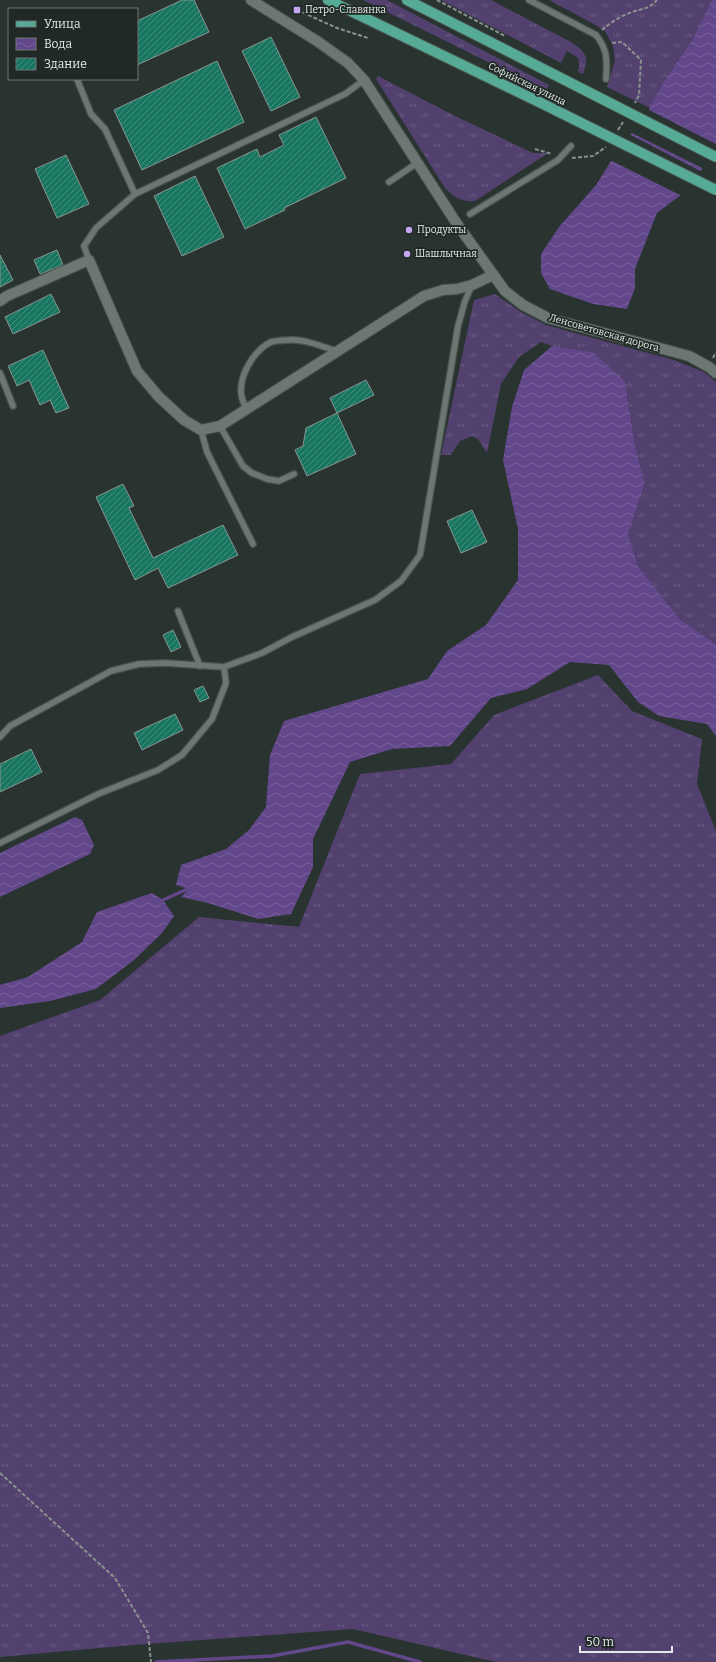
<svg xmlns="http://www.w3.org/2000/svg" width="716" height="1662" font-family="Bitter,serif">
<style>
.grass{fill:url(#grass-tufts)}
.water{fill:url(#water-waves)}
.pier{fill:#293330}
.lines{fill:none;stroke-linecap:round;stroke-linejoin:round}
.stream{stroke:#63478b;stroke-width:3.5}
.building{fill:url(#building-hatch);stroke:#8a9591}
.service-casing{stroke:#49514e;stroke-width:8}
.minor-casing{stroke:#49514e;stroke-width:12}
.tertiary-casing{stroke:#49514e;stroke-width:12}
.primary-casing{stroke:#49514e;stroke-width:12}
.path{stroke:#8a928f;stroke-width:2;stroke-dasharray:4 2;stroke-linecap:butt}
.service{stroke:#6c7774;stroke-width:5.5}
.minor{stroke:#6c7774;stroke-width:10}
.tertiary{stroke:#6c7774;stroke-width:10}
.primary{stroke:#56ab96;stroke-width:10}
.primary-bridge-casing{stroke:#49514e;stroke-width:12;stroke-linecap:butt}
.primary-bridge{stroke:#56ab96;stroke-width:10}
.poi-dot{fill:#c3a7f2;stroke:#202926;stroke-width:1.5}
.labels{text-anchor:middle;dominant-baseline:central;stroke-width:3.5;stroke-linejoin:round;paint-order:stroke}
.poi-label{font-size:10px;fill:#e4eae8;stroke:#202926;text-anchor:start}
.street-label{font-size:10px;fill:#e4eae8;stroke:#202926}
</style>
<defs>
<pattern id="grass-tufts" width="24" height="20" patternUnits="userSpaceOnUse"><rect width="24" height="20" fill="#52406e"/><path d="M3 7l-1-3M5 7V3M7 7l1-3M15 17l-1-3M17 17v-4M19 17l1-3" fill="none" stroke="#6b5c83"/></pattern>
<pattern id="water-waves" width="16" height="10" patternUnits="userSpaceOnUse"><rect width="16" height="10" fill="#63478b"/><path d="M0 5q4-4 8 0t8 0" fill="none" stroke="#79629b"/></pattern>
<pattern id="building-hatch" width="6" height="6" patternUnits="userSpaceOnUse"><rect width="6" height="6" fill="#187560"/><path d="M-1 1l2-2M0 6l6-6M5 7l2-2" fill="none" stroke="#458f7e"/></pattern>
</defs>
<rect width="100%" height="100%" fill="#293330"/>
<!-- grass -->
<path class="grass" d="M363,0h24l162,85 -3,6z
M441,0h50l80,42c15,10 19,15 12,32l-5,-2 1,-7 -1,-7 -11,-7 -6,12z
M549,0h163l-20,40 -31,46 -11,22 -43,-21 8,-27 -2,-14 -8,-15 -15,-9z
M378,76l75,39 80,38h15l-73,48c-14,1 -20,-3 -30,-13l-69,-109z
M495,294l26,18 25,13 128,35 30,12 12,10v262l-36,-25 -42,-53 -10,-32 17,-51 -10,-37 -10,-65 -32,-29 -41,-6 -11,-4 -22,15 -18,27 -14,69 -9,-14 -6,-3 -12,5 -9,14h-10l33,-155z
M598,675l34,36 70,28 -5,45 19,47v831h-220l-143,-33 -220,16 -133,12v-621l100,-36 99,-83 100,10 61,-153 91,-10 43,-49z"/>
<!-- water -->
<path class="water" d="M712,0h4v152l-34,42 -25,19 -22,56v19l-8,21 -34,-5 -43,-15 -9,-16v-19l18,-27 37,-42 17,-27 34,-45 14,-27 31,-46z
M552,346l41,6 32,29 10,65 10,37 -17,51 10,32 42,53 36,25v92l-9,-12 -48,-8 -21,-14 -29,-37 -39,-3 -43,27 -36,9 -41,48 -58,3 -42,13 -37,77v28l-22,47 -33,5 -50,-16 -27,-6 8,-8 -13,-4 5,-20 45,-16 23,-19 17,-23 4,-52 14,-34 144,-42 19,-28 39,-26 32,-45v-51l-15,-69 9,-53 12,-37z
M75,817l7,3 12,25 -4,9 -90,43v-44z
M152,893l11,7 11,16 -12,17 -28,27 -38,29 -46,12 -50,7v-23l28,-8 54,-35 15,-30z"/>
<!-- pier -->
<path class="pier" d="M647,109l69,35v11l-12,14 -74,-37z
M629,134l73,38 -20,24 -72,-36z"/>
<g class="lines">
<!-- stream -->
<path class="stream" d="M161,903l2,-3 29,-13
M156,1662l116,-6 76,-14 72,20"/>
</g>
<!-- building -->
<path class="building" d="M182,0h12l15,32 -72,33v-44z
M271,37l29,60 -29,14 -29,-60z
M217,61l27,61 -102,48 -28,-60z
M316,117l30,61 -62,30 1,2 -40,19 -28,-61 40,-19 3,8 24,-12 -5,-10z
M66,155l23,49 -32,14 -22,-49z
M195,176l29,61 -42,19 -28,-60z
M57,250l6,15 -23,9 -6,-14z
M0,255l13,25 -13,7z
M51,294l9,18 -47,22 -8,-17z
M43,350l26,58 -13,5 -6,-13 -10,5 -11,-25 -12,6 -9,-20z
M366,380l8,15 -37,18 19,41 -49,22 -12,-26 8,-4 3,-18 31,-15 -7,-15z
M123,484l11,22 -5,2 24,50 70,-33 15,30 -70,33 -10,-20 -23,12 -39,-83z
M472,510l15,32 -26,11 -14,-32z
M173,630l8,17 -10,5 -8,-17z
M203,686l6,12 -9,4 -6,-12z
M175,714l8,16 -41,20 -8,-17z
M31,749l11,23 -42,20v-28z"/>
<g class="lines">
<defs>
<path id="service" d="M529,0l67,35c12,15 11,25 10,44
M77,79l14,35 14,15 30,65
M389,182l28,-19
M470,214l88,-54 13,-14
M89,260l-5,-14 12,-18 39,-34 210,-100 19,-14
M0,373l13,33
M247,410c-2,-4 -4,-8 -5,-12 -5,-20 11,-47 29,-56 5,-1 11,-2 16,-2 16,-2 35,7 50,11
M220,426l23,40 9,7 15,6 12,2 15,-7
M201,430l6,22 46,92
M178,611l22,55
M0,737l10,-11 101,-55 28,-7 27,-1 58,4 38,-14 30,-16 83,-37 26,-19 19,-26 38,-229 7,-25 7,-16
M0,843l98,-49 60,-24 24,-15 30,-36 14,-36 -2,-16"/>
<path id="minor" d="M0,301l7,-5 82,-36 48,111 22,26 25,23 17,10 19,-4 204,-130 19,-6 14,-1 15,-4 21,-10"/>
<path id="tertiary" d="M251,0l66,41 31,22 16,17 93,144 48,67 18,14 25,13 141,38 20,11 7,6"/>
<path id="primary" d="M328,0l211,102
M407,0l146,74"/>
</defs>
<!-- service casing -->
<use href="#service" class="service-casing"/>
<!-- minor casing -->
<use href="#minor" class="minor-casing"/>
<!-- tertiary casing -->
<use href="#tertiary" class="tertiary-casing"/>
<!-- primary casing -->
<use href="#primary" class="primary-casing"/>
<!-- path -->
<path class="path" d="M437,0l68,36
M297,10l40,18 31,10
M602,30c9,-8 19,-14 30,-18 12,-4 15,-2 25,-12
M612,43l10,-1 19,18 -2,35 -4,8
M618,130l5,-8
M535,149l17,5
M572,158l21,-2 13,-9
M713,358l3,-6
M0,1473l115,105 33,55 3,29"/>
<!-- service -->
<use href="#service" class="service"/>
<!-- minor -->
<use href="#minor" class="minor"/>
<!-- tertiary -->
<use href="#tertiary" class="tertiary"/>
<!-- primary -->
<use href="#primary" class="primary"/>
<defs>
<path id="primary-bridge" d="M553,74l163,83
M539,102l177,88"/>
</defs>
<!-- primary-bridge casing -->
<use href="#primary-bridge" class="primary-bridge-casing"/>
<!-- primary-bridge -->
<use href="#primary-bridge" class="primary-bridge"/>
</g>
<!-- markers -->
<g class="poi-dot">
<rect x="293" y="6" width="8" height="8" rx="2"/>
<circle cx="409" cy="230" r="4"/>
<circle cx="407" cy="254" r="4"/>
</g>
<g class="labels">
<!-- poi labels -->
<g class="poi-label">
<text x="305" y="10">Петро-Славянка</text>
<text x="417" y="230">Продукты</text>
<text x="415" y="254">Шашлычная</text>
</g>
<!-- street labels -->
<g class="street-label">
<text transform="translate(527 84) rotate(26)">Софийская улица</text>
<text transform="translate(604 333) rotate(16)">Ленсоветовская дорога</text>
</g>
</g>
<!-- legend -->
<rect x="8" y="8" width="130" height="72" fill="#202926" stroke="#6e7674"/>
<rect x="16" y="21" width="20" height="6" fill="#56ab96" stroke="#6e7674"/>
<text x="44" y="28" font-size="12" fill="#e4eae8">Улица</text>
<rect x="16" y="38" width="20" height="12" fill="url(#water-waves)" stroke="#6e7674"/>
<text x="44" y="48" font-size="12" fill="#e4eae8">Вода</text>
<rect x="16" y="58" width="20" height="12" fill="url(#building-hatch)" stroke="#6e7674"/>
<text x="44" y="68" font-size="12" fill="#e4eae8">Здание</text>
<!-- scale -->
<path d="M580 1646v6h92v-6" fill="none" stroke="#e4eae8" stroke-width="2"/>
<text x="586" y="1646" font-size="12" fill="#e4eae8" stroke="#202926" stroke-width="3" paint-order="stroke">50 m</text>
</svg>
